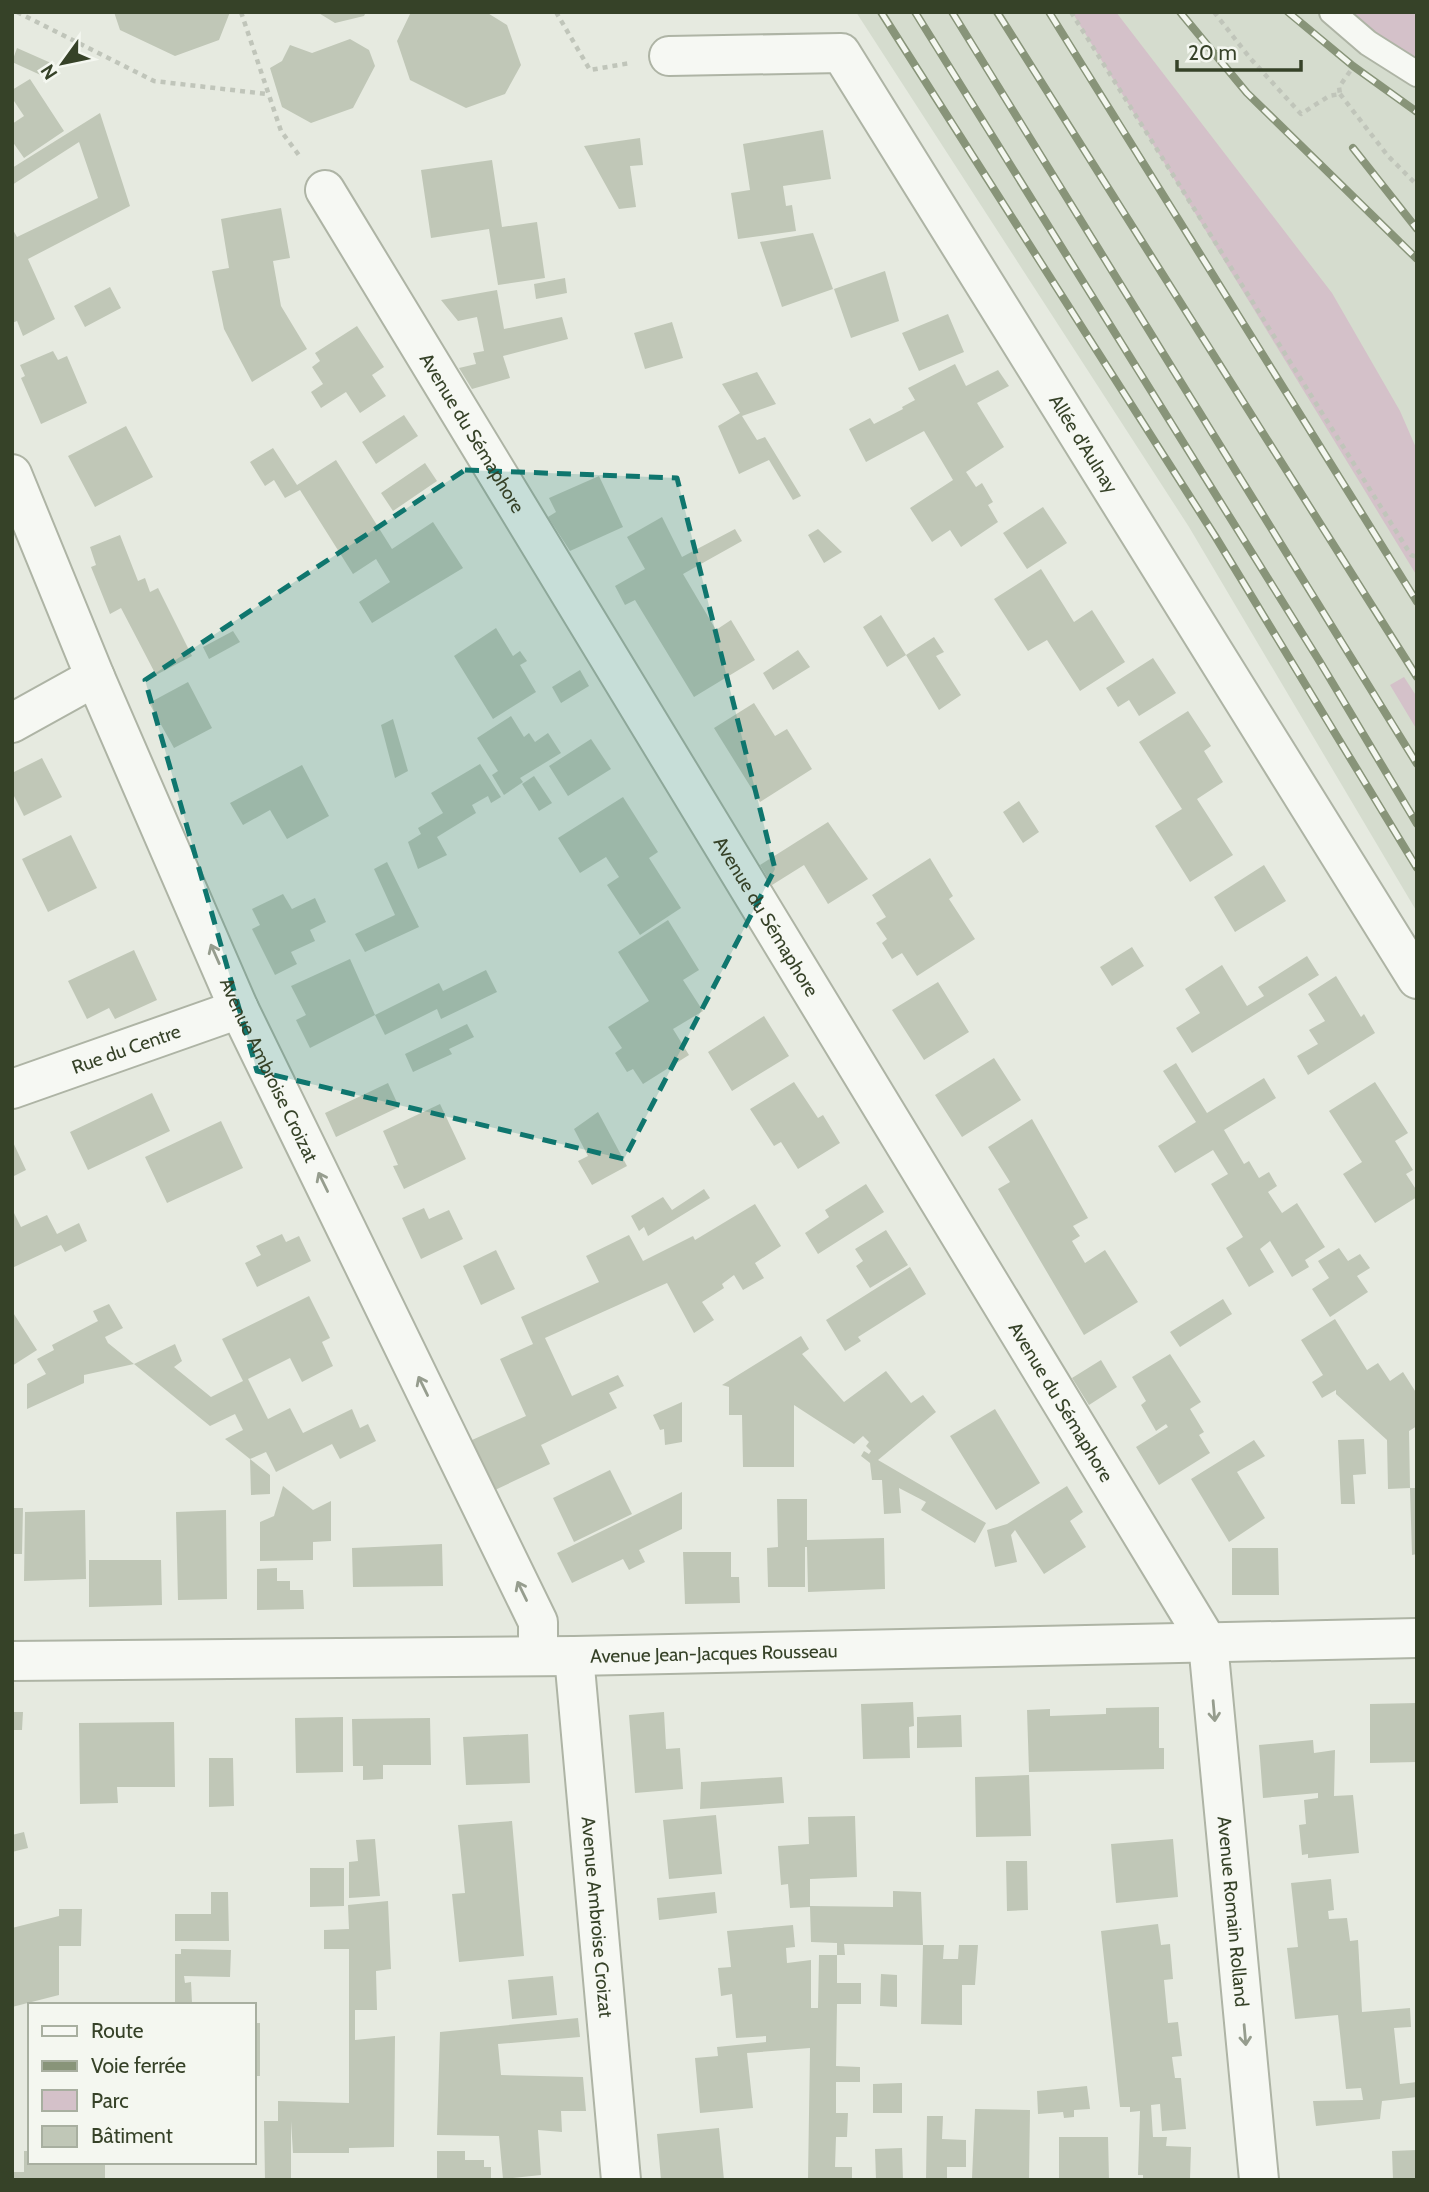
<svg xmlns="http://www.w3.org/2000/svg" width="1429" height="2192" font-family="Cabin,sans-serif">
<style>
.built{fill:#d5dcce}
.green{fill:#d4c1c9}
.building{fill:#c0c7b7}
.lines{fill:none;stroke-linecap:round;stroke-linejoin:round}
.lane-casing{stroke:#aeb4a5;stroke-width:28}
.street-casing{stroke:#aeb4a5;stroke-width:42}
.path{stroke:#c0c5ba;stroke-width:4.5;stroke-dasharray:5 5;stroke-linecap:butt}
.lane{stroke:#f6f8f3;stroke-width:24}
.street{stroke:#f6f8f3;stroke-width:38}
.rail-casing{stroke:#889479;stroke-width:8}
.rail{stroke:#f4f7f0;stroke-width:5;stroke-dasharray:16;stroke-linecap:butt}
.oneway{stroke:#969d8e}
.marked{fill:#0f766e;fill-opacity:0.2;stroke:#0f766e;stroke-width:5;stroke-dasharray:14 9;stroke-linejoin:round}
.labels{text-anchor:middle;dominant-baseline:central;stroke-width:6;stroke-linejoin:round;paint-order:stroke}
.street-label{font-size:19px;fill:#364228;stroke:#f4f7f0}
</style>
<rect width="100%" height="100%" fill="#e6eae0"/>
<!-- built -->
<path class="built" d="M856,12h561v900l-228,-385z"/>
<!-- green -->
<path class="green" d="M1072,12h44l216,281 68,118 17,39v126z
M1347,12h70v53z
M1404,677l13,20v33l-27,-45z"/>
<!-- building -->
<path class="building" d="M114,12h116l-11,28 -44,16 -55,-26z
M317,12h49l-2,4 -29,7z
M411,12h75l21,13 14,40 -16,29 -39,14 -56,-28 -13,-39z
M350,39l19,11 6,16 -22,42 -42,15 -29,-16 -12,-39 12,-7 8,-16 22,8z
M17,48l34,15 -6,14 -33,-15z
M30,79l34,52 -40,27 -12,-17v-17l12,-8 -12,-18v-8z
M100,113l30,93 -102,53 27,60 -32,17 -6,-15 -5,2v-95l5,9 81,-39 -19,-56 -67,43v-17z
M823,130l8,49 -48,7 3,20 6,-1 4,26 -58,8 -7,-46 19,-3 -7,-46z
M640,138l3,27 -13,1 6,41 -17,2 -35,-63z
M492,160l10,67 35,-5 8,56 -47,7 -9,-56 -58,9 -10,-68z
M281,208l9,50 -17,3 8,45 26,43 -55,33 -28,-53 -12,-58 17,-3 -8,-49z
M813,233l20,56 -51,18 -22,-65z
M885,271l14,50 -48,17 -17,-49z
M565,278l2,15 -31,6 -2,-15z
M110,287l11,21 -36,19 -11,-21z
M497,290l7,39 58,-12 6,22 -65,17 7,22 -38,11 -13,-21 17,-4 -3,-11 11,-2 -7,-34 -19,4 -17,-21z
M948,314l16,38 -45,19 -17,-38z
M672,322l11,36 -38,11 -11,-36z
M357,326l27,41 -12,8 14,21 -26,17 -14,-21 -25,16 -10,-16 12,-8 -11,-17 8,-6 -5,-8z
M53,351l5,9 9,-4 20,47 -46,21 -20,-46 4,-2 -5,-11z
M955,364l11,22 32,-16 11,16 -32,17 27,44 -38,25 10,15 6,-4 11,19 -5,3 10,17 -37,25 -11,-17 -18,12 -22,-34 43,-28 -29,-49 -58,31 -17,-33 21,-11 4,6 29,-15 -1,-2 13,-7 -7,-12z
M757,372l19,32 -34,12 15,24 8,-3 36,59 -8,4 -24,-40 -30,14 -21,-48 22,-13 -18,-29z
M404,415l14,21 -42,28 -14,-22z
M126,426l27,51 -58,30 -27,-51z
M273,448l24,37 39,-25 56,89 41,-27 30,46 -91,55 -13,-21 31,-20 -14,-23 -23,15 -53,-84 -15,8 -11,-18 -9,6 -15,-24z
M425,463l12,18 -44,30 -12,-18z
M599,476l24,51 -53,24 -22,-34 8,-5 -7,-14z
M1043,507l24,36 -40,26 -24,-36z
M662,517l20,40 53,-28 7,12 -59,33 33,56 15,-10 24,40 -61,37 -59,-97 -10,5 -10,-19 30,-17 -18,-32z
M818,529l24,23 -18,11 -16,-28z
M120,535l18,46 7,-3 5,14 8,-4 34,68 -36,19 -35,-67 -11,6 -19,-47 5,-2 -6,-18z
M1041,569l33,53 18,-12 33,52 -45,29 -33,-51 -19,11 -34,-52z
M881,615l25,40 -19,12 -24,-40z
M496,628l17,28 7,-5 7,10 -7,4 16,27 -43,27 -39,-63z
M233,631l7,11 -31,17 -6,-12z
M934,637l10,15 -8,4 25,39 -22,15 -33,-55z
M798,650l12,17 -37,23 -10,-17z
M1153,658l23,35 -37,23 -10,-16 -11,7 -12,-19z
M580,670l9,16 -28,17 -9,-16z
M188,682l24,46 -38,20 -25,-45z
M754,703l21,33 12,-7 25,40 -52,33 -46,-74z
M1188,711l23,35 -7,5 19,31 -26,17 36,56 -43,27 -35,-56 27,-17 -43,-67z
M511,716l13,21 5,-4 6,9 13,-9 13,20 -41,25 3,4 -19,13 -12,-20 6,-4 -21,-33z
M393,719l15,52 -13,7 -14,-53z
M591,739l20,30 -43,27 -19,-30z
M42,758l20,39 -38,19 -12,-24v-19z
M480,764l21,33 -10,6 -3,-7 -16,9 4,8 -39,24 10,18 -29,14 -10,-27 13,-8 -3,-6 25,-15 -12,-20z
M302,765l27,51 -42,23 -17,-29 -27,15 -13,-22z
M534,776l18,27 -13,8 -17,-27z
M623,797l35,55 -9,6 32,50 -41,27 -33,-50 12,-8 -13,-20 -26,16 -22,-35z
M1019,801l20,31 -16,11 -20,-31z
M828,822l40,57 -40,25 -24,-39 -32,20 -12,-20z
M71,835l26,53 -49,24 -26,-53z
M930,858l23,38 -4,3 26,40 -58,37 -15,-23 -10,6 -10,-16 5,-4 -11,-16 10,-6 -14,-22z
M387,862l32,65 -54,25 -10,-18 40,-19 -21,-46z
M1264,865l22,36 -51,31 -21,-35z
M283,894l9,15 23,-11 11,24 -16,8 5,11 -24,11 6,12 -22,11 -23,-46 8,-4 -8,-16z
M668,920l31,50 -16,10 20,31 -30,18 16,26 -46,29 -10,-15 -6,3 -12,-19 7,-5 -14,-21 41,-26 -31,-49z
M1132,947l12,19 -32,20 -12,-19z
M134,950l23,50 -42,19 -6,-11 -22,11 -19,-38z
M1307,956l12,19 -127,78 -16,-25 24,-15 -15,-24 37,-24 25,41 17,-10 -6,-9z
M350,959l25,56 -65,33 -14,-28 10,-5 -15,-29z
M486,970l11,22 -56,27 -4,-10 -52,26 -10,-20 64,-32 4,8z
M1336,976l25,41 3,-3 11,19 -67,42 -11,-19 21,-12 -9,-14 16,-9 -17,-27z
M938,982l31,50 -45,28 -32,-50z
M764,1016l25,40 -57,35 -24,-39z
M467,1024l7,13 -25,12 3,5 -39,18 -8,-18z
M994,1058l27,42 -59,37 -27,-42z
M1176,1063l31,50 57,-35 12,20 -52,32 20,34 5,-3 10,17 10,-6 8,14 -9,6 14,21 15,-10 28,44 -20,13 4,7 -17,10 -22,-36 -10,8 14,23 -25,15 -23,-39 17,-11 -32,-53 17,-10 -15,-24 -38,23 -17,-27 38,-24 -33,-51z
M794,1082l24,36 5,-3 17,28 -42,26 -17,-27 -7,4 -24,-37z
M1375,1082l33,51 -13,8 18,29 -7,4 11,17v6l-42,26 -32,-49 19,-12 -33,-51z
M388,1083l11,24 -63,30 -11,-24z
M152,1093l18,38 -82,39 -18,-38z
M440,1104l26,55 -62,30 -11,-23 5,-1 -15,-34z
M598,1112l29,54 -35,19 -14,-24 10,-5 -14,-27z
M1032,1119l56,99 -15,8 7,10 -8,5 13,22 20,-13 33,52 -54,33 -86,-146 12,-7 -22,-35z
M221,1121l22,47 -76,35 -22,-46z
M12,1140l14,30 -14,7z
M866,1184l18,28 -66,42 -13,-21 24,-16 -4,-7z
M704,1189l6,9 -62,38 -4,-9 -5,4 -8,-15 32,-19 9,13z
M755,1204l26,42 -26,17 9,15 -21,12 -9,-15 -12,9 2,4 -22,14 12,18 -20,13 -27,-50 -122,55 27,58 46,-21 6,11 -15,7 8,15 -76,37 9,19 -55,26 -23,-50 54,-24 -26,-57 33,-15 -12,-27 78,-35 -13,-26 43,-21 14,26 50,-25 2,4z
M424,1208l5,11 20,-9 14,29 -42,20 -19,-41z
M12,1209l9,18 26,-12 10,19 22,-11 8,18 -22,11 -4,-7 -49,23z
M886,1230l22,35 -38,23 -14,-22 7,-5 -8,-12z
M282,1234l4,8 13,-6 12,25 -54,26 -12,-24 16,-8 -5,-9z
M1339,1248l9,13 12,-7 10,14 -13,8 11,16 -38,25 -18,-28 17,-11 -11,-17z
M496,1250l19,39 -34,16 -18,-39z
M910,1267l16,27 -68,43 3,4 -16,10 -19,-31z
M309,1296l21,42 -8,4 11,24 -31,16 -12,-24 -42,21 20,40 22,-11 13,25 49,-24 8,19 8,-4 8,17 -36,18 -8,-15 -56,28 -10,-20 -16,7 -25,-20 18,-9 -8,-16 -25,12 -76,-62 -50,11v8l-57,26v-25l19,-10 -9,-15 17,-9 -2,-5 46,-24 -5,-10 16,-7 14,24 -18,9 3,6 26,21 41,-20 7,17 -8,6 37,30 32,-16 -21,-42z
M1223,1299l9,15 -52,33 -10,-15z
M12,1311l25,39 -25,16z
M1335,1319l32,51 11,-7 12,18 13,-9 14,22v32l-8,5 1,57 -22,1 -1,-49 -51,-46v-4l-14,8 -10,-16 11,-7 -22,-35z
M801,1336l8,13 -7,5 42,48 42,-31 25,32 12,-8 13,17 -58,48 108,63 -11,20 -54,-33 5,-8 -27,-14 2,25 -17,1 -2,-34h-10l-2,-17 -9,-7 3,-5 5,3 2,-3 -5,-5 3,-4 -6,-6 -9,8 -60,-39v62h-51l-1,-52h-13v-28l-7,-2z
M1170,1354l31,48 -11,7 14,23 -5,3 11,18 -51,32 -23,-38 32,-20 -2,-3 -10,7 -15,-26 5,-4 -14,-24z
M1101,1360l16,27 -28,18 -17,-27z
M682,1402v40l-17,3 -1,-16 -4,1 -7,-15z
M995,1409l45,74 -44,27 -46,-74z
M1364,1439l2,35 -13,1 2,29h-14l-3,-64z
M1254,1440l11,16 -28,16 28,46 -36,24 -38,-63z
M250,1459l20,16v19l-19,1z
M610,1470l22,44 -58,28 -21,-44z
M283,1486l30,24 18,-9v40l-18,1v18l-53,1v-39l14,-6z
M1067,1486l16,26 -13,9 16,26 -42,27 -29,-44 -4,5 6,27 -22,5 -8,-37 20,-6z
M1410,1488h7v66l-5,1z
M682,1492v37l-43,21 6,12 -16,8 -6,-11 -51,24 -15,-30z
M777,1499h30v41l77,-2 1,51 -77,3 -1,-45h-2v40h-37l-1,-39 11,-1z
M12,1508h11l-1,46h-10z
M85,1510l1,69 -62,2 1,-69z
M226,1510l1,89 -49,1 -2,-88z
M442,1544l1,42 -90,1 -1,-39z
M1232,1548h46l1,47h-47z
M683,1552h48v25h8l1,26 -55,1z
M89,1560h72l1,45 -73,2z
M277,1568v13h13v9h13l1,19 -47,1v-41z
M913,1702l1,24 -5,1 1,31 -47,1 -2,-55z
M1417,1703v59l-47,1v-59z
M1159,1707v41h5v21l-135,3 -2,-62 23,-1v7l56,-2v-6z
M12,1712h11l-1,18h-10z
M664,1712l2,37 14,-1 3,41 -48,4 -6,-78z
M961,1715l1,32 -45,1v-31z
M343,1717v55l-47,1 -1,-55z
M430,1718l1,47h-48v14l-20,1v-14h-10l-1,-47z
M174,1722l1,65h-58l1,16 -38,1 -1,-81z
M528,1734l2,49 -64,2 -3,-48z
M1313,1740l1,13 21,-3 -1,46 19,-1 6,58 -51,5v-4l-6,1 -3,-30 7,-1 -2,-24 14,-2v-5l-55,5 -4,-53z
M209,1758h24l1,48 -25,1z
M1029,1775l2,61 -55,1 -1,-60z
M782,1777l2,26 -84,6 1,-27z
M716,1815l6,59 -53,5 -6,-59z
M855,1816l2,61 -47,2v27l83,1v-16l28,1 2,53h21l-1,14h15l1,-14h19l-3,40h-13v40l-41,-1 2,-79 -79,-1 1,11h-8v28h24v21h-24l-1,62 24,1v15h-24v31h12l-1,24h-11l-1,30h17v13h-44l2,-132 -63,5 6,55 -53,5 -5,-55 23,-2 -1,-9 49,-5v-6l-30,2 -4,-44 -11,2 -3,-28 13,-1 -4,-36 66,-6 2,22 -9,1 1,15 24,-3v48h7l1,-53h18v-12l-26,-1 -1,-35 -20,1 -2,-24 -7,1 -3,-39 31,-2 -1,-27z
M512,1821l12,135 -65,6 -7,-68 13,-1 -7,-68z
M24,1832l4,16 -16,4v-17z
M375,1839l5,57 -31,2v-36l9,-1 -2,-21z
M1173,1839l5,58 -62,6 -5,-59z
M1006,1861h21l1,49 -21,1z
M310,1868h34v38l-34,1z
M1331,1879l3,31 -6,1 1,8 18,-1 3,23 8,-1 4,72 48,-4 1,19 -17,1 6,56 17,-2v15l-35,4 -2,18 -64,7 -3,-25 50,-1 -2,-12 -15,1 -8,-74 -43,4 -8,-71 11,-1 -7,-64z
M211,1892h17l1,49h-54v-27h36z
M715,1892l2,21 -58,7 -2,-22z
M388,1901l3,68 -15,2 1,39h-22v30l40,-4 -1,111 -45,1v5h-56l-2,-32v59h-26l-1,-59h14v-20l71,2v-154h-25v-19l25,-1 -1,-24z
M59,1909h23l-1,37h-22v49l-47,12v-79l47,-12z
M1158,1924l3,21 9,-1 3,35 -9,1 4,43 10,-1 4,34 -10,1 3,21h6l5,51 -24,2 -2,-27 -9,1 2,32h14l-1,9 25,1 -1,33h-47v-5h-5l2,-64 -10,1v-5h-10l-19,-176z
M181,1949l50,1 -1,27 -46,-1 1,7 6,-1 1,21 -17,2v-51h6z
M881,1974l16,1v32l-17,-1z
M553,1976l4,39 -45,4 -4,-39z
M578,2018l2,19 -82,7 3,31 82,2 3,34h-25l1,21 -24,-2 3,45 -38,4 -4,-43 -62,-1 3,-103z
M254,2023h6v53h-6z
M902,2083v30h-29v-29z
M1087,2086l3,23 -16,1v7l-10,1 -1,-6 -25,2 -1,-23z
M975,2109l55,1 -1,69 -57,-1z
M927,2116h16l-1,23 24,1v27h-19v13h-21z
M719,2128l5,52h-63l-4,-46z
M1059,2137h49l1,43h-50z
M902,2148l1,32h-27l-1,-31z
M1417,2150v30h-24l-1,-29z
M24,2151h6v11h75v18h-93v-8h12z
M437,2151h28v9h19v7h7v13h-54z"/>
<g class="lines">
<defs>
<path id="lane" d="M1332,12l36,31 49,31"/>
<g id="street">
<path id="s1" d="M669,56l172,-3 576,926"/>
<path id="s2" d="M325,190l883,1453 51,537"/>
<path id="s3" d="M12,474l83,203 144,332 299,613v34"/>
<path d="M12,723l83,-46"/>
<path id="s4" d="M12,1089l227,-80"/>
<path id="s5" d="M574,1656l47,524"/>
<path id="s6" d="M12,1661l562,-5 843,-18"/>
</g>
</defs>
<!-- lane casing -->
<use href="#lane" class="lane-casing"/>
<!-- street casing -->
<use href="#street" class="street-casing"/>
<!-- path -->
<path class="path" d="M17,12l137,69 113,13
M241,12l40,119 20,27
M556,12l34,58 40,-7
M1071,12l340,543 6,2
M1214,12l36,46 51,56 28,-18 11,-2 -1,-7 12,-17
M1340,94l48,62 29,29"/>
<!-- lane -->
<use href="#lane" class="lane"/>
<!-- street -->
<use href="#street" class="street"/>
<defs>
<path id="rail" d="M881,12l334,524 202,332
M915,12l405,650 97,162
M952,12l465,752
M997,12l420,665
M1049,12l368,590
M1180,12l67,81 170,166
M1288,12l65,54 64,46
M1353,148l64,81"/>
</defs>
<!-- rail casing -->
<use href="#rail" class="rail-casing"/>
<!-- rail -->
<use href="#rail" class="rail"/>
</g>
<!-- one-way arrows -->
<defs><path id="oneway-shaft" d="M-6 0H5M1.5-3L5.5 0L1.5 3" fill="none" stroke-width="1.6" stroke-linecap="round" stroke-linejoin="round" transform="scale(1.75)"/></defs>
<g class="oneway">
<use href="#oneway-shaft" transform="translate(215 954) rotate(-114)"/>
<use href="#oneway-shaft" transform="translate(323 1182) rotate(-116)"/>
<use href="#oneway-shaft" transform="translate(423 1386) rotate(-116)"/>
<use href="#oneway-shaft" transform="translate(522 1591) rotate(-116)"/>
<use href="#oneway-shaft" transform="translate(1214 1711) rotate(85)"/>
<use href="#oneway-shaft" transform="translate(1245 2035) rotate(85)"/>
</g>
<!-- marked area -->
<path class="marked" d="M465,470l212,8 98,391 -151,290 -367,-88 -112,-391z"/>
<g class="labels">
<!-- street labels -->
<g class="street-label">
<text stroke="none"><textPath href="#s2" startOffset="284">Avenue du Sémaphore</textPath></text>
<text stroke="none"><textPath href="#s1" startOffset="632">Allée d'Aulnay</textPath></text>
<text stroke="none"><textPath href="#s2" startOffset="850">Avenue du Sémaphore</textPath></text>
<text stroke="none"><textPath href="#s4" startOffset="121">Rue du Centre</textPath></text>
<text stroke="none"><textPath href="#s3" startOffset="649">Avenue Ambroise Croizat</textPath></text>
<text stroke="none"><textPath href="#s2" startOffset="1418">Avenue du Sémaphore</textPath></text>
<text stroke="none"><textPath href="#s6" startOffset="702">Avenue Jean-Jacques Rousseau</textPath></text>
<text stroke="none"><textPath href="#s2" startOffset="1970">Avenue Romain Rolland</textPath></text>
<text stroke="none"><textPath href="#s5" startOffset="262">Avenue Ambroise Croizat</textPath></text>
</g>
</g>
<!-- border -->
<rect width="1429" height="2192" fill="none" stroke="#364228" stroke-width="28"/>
<!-- legend -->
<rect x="28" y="2003" width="228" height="161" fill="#f4f7f0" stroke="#a8afa0" stroke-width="2"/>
<rect x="42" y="2026" width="35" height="10" fill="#f6f8f3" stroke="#a8afa0" stroke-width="2"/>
<text x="91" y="2038" font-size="21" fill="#364228">Route</text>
<rect x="42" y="2061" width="35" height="10" fill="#889479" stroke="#a8afa0" stroke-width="2"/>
<text x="91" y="2073" font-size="21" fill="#364228">Voie ferrée</text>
<rect x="42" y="2090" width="35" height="21" fill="#d4c1c9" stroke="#a8afa0" stroke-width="2"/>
<text x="91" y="2108" font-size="21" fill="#364228">Parc</text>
<rect x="42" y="2126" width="35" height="21" fill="#c0c7b7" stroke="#a8afa0" stroke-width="2"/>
<text x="91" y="2143" font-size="21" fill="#364228">Bâtiment</text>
<!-- north arrow -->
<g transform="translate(63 63) rotate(237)" stroke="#f4f7f0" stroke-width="5" paint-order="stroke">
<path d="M0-5L12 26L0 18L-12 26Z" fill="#364228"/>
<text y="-10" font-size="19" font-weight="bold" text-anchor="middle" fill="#364228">N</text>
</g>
<!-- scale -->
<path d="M1177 60v10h124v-10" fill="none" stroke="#364228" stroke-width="3.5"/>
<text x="1188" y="60" font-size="21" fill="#364228" stroke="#f4f7f0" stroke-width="5" paint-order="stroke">20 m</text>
</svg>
